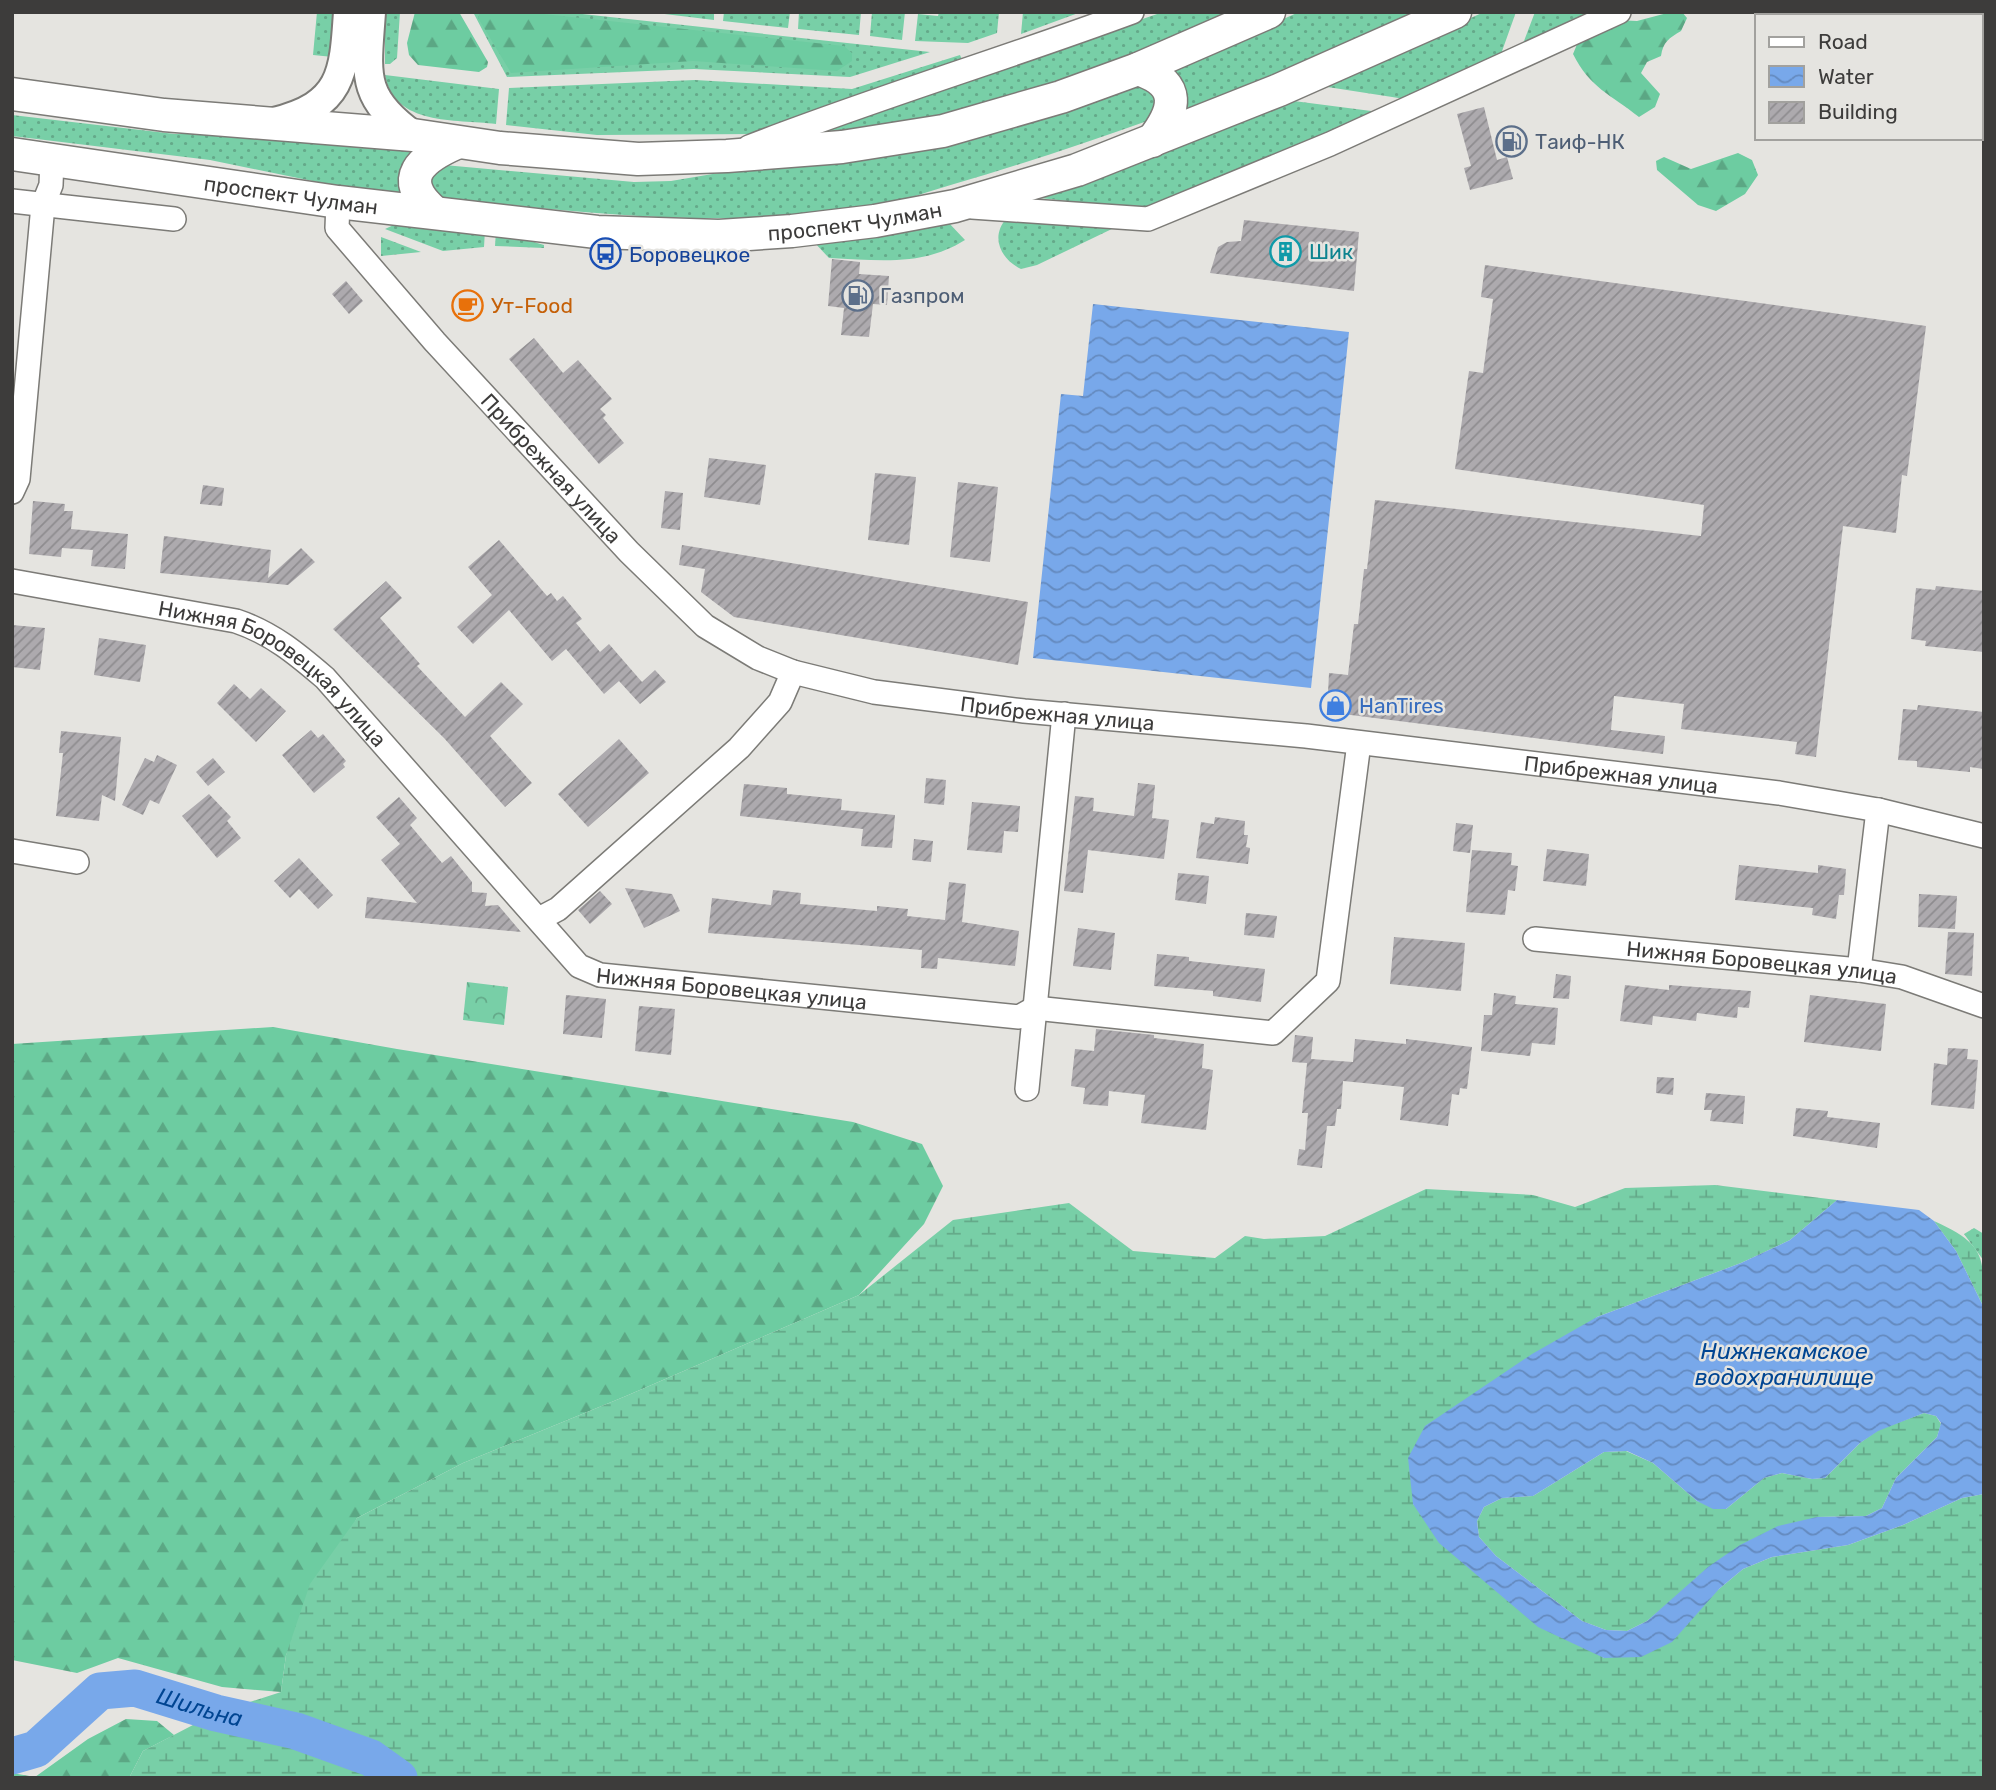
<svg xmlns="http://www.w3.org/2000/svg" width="1996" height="1790" font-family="Rubik,sans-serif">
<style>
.grass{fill:url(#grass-dots)}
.forest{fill:url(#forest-firs)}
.wetland{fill:url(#wetland-marsh)}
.park{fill:url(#park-crowns)}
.water{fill:url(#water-waves);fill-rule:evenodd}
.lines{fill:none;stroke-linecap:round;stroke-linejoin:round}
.river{stroke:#78a8ea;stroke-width:37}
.building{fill:url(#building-hatch)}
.minor-casing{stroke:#7c7b77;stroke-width:26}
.tertiary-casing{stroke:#7c7b77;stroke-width:32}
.secondary-casing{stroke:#7c7b77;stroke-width:35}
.minor{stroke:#fff;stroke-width:23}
.tertiary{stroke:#fff;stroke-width:28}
.secondary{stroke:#fff;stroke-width:32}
.labels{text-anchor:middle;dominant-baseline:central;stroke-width:5;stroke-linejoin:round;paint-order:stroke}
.service-label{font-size:21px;fill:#4e5e75;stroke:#e5e4e0;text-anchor:start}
.street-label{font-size:21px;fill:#3d3c3b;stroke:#e5e4e0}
.culture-label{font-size:21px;fill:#0d838f;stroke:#e5e4e0;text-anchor:start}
.transit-label{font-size:21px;fill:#164399;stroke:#e5e4e0;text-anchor:start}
.food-label{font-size:21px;fill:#c56008;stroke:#e5e4e0;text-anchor:start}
.shop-label{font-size:21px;fill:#366cbe;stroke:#e5e4e0;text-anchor:start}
.water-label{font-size:23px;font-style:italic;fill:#004592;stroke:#e5e4e0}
</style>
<defs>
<pattern id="grass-dots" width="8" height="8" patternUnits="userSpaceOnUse" patternTransform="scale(1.75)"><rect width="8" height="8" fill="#78cfa7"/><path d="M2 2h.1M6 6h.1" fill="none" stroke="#64a989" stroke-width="1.8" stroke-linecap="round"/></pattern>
<pattern id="forest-firs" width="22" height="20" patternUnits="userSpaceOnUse" patternTransform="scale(1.75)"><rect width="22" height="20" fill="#6dcca1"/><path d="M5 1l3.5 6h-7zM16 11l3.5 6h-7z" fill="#5ba784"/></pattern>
<pattern id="wetland-marsh" width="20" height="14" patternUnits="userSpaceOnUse" patternTransform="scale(1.75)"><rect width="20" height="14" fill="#78cfa7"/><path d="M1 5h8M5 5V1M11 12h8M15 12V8" fill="none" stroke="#64a989"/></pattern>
<pattern id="park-crowns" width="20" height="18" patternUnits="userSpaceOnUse" patternTransform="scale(1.75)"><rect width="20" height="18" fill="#78cfa7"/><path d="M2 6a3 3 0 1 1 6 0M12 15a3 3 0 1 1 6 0" fill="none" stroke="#64a989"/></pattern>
<pattern id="water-waves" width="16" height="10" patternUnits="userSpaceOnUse" patternTransform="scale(1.75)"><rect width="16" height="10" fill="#78a8ea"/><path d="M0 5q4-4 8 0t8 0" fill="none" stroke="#648abf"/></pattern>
<pattern id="building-hatch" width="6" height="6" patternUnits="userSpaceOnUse" patternTransform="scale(1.75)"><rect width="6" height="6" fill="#adaaae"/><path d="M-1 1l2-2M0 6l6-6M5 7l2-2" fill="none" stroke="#8e8c8f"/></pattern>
</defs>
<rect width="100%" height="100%" fill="#e5e4e0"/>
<!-- grass -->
<path class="grass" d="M317,12h19l-3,45 -20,-2z
M385,12h15l-3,46 -7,6h-5z
M473,12h91l366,40 -80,25 -156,-8 -187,8z
M648,12h66v8z
M724,12h66l-2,16 -65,-7z
M799,12h62l-2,23 -61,-6z
M872,12h33l-3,28 -32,-4z
M939,12h60l-2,21 -29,10 -53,-2 3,-27 20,2z
M1023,12h58l-60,22z
M1163,12h78l-71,31 -195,68 -173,28 30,-14z
M1299,12h130l-243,103v-13l-17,-32z
M1484,12h32l-15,42 -96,45 -84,-13z
M1535,12h69l-83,37z
M960,55l3,7 -141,45 -65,27 -160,1 -91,-10 3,-37 186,-8 157,9z
M385,75l114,14 -3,35c-41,-5 -102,2 -111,-49z
M1131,85l18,2 9,17 -8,16c-65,23 -130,45 -196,64 -24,7 -48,16 -72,20 -145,28 -293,9 -438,-6l-14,-10 1,-16 13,-7 190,17 37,-1 77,-13z
M1286,100l93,12 -218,94 -20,3 -101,-11z
M12,115l163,19h80l161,16 -12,46 -62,-9 -132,-27 -198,-24z
M1007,218l109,9 -79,38 -16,4c-21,-10 -31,-33 -14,-51z
M947,221l18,19c-43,27 -87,20 -136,18l-16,-17z
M398,223l87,7 -1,17 -41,4 -58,-22z
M496,231l48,14v3l-49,-2z
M381,237l40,15 -40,4z
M1974,1228l10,6v27l-20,-27z"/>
<!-- forest -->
<path class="forest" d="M415,12h44l29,50 -1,5 -8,5 -61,-7 -9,-10 -2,-12z
M480,12h45l319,34 8,7v8l-15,10 -144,-10 -182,12 -33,-55z
M1671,12h11l5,6 -6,13c-12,7 -18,11 -20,25l-14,6 -6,11 19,21 -5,13 -16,10c-29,-23 -49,-29 -66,-63l5,-12 38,-22 21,1z
M1738,153l14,7 6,15 -13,19 -29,17 -18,-6 -41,-35 -1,-9 8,-4 27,12z
M273,1027l124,22 456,73 69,22 21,42 -19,38 -65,71 -233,101 -163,67 -106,55 -71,137 -5,37 -59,-5 -104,-29 -41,15 -65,-13v-616z
M126,1719l31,2 17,14 -31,16 -14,27h-117v-5l23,4 53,-38z"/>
<!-- wetland -->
<path class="wetland" d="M1715,1185l122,15 -47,40 -49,23 -144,54 -184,187 191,154 115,-69 24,-20 29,-12 76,-12 55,-20 59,-27 22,-4v284h-1855l14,-27 73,-38 65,-21 5,-37 24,-71 47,-66 106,-55 163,-67 233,-101 94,-75 116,-17 64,48 82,7 30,-22 19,3 61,-3 101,-47 107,6 42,12 50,-19z
M1934,1221c51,23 50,35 50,87l-28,-57z
M1924,1413l12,3 5,8 -4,13 -41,41 -14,30 -16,8 -49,1 -146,84 -24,20 -20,10 -21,-1 -24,-9 -86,-65 -17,-19 -2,-16 7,-14 18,-9 31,-2 71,-44 22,-1 27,12 44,38 29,8 38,-31 18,-5 30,6 13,-1 35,-35 18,-13z"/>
<!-- park -->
<path class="park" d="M467,982l41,5 -4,38 -41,-5z"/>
<!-- water -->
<path class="water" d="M1093,304l256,28 -38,356 -278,-30 28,-264 22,2z
M1837,1200l82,10 15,11 22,30 28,57v186l-22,4 -59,27 -55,20 -76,12 -29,12 -24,20 -47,53 -31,15 -37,1 -66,-31 -99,-84 -26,-39 -5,-46 17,-32 107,-72 65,-37 144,-54 49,-23zM1924,1413l12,3 5,7 -4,14 -41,41 -14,30 -16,8 -49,1 -39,9 -38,19 -32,22 -61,54 -20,10 -21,-1 -24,-9 -86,-65 -17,-19 -2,-16 7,-14 18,-9 31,-2 71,-44 23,-1 26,12 44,38 16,8h13l38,-31 18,-5 30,6 13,-1 35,-35 18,-12z"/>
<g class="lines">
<!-- river -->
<path class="river" id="s1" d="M12,1756l24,-7 64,-58 35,-3 81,25 80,18 75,27 28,20"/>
</g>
<!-- building -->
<path class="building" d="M1484,107l13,53 10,-3 6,22 -43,11 -6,-22 7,-2 -14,-52z
M1244,220l115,12 -5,59 -144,-18 8,-26 9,-5 14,-1z
M832,259l28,3 -1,12 30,2 -2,29 -14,-1 -4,33 -28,-2 3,-27 -16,-2z
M1485,265l441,61 -19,150 -5,-1 -6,58 -53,-7 -27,231 -21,-3 2,-12 -116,-13 3,-25 -70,-8 -3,34 54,6 -2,18 -336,-42 2,-39 19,2 6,-51h4l6,-55h3l8,-69 326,36 3,-31 -249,-36 14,-98 14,2 10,-74 -12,-2z
M346,281l17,20 -14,13 -17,-20z
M534,338l29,35 15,-13 34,39 -12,10 6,6 -3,3 21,25 -25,21 -90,-105z
M709,458l57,7 -6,40 -56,-8z
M875,473l41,4 -7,68 -41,-5z
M958,482l40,5 -8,75 -40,-5z
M203,485l21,3 -2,18 -22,-2z
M665,491l18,2 -3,37 -19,-2z
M33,501l32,3 -1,7h9l-2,18 57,5 -3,35 -34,-3 2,-16 -31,-2 -1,9 -32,-3z
M164,536l107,14 -3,28 33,-30 14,14 -27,23 -128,-12z
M499,540l48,56 4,-3 6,8 6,-5 19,23 -6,4 24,29 9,-8 33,38 13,-12 11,12 -26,22 -21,-23 -15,13 -38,-45 -14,12 -43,-51 -36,34 -16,-17 35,-32 -24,-28z
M682,545l346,57 -10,63 -284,-48 -33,-25 4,-23 -26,-4z
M386,581l16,17 -22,20 40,46 -3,2 48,51 36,-35 22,22 -33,32 42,47 -27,24 -61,-69 -111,-109z
M1936,586l48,5v61l-59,-6 1,-5 -15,-2 5,-51 19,2z
M12,625l33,3 -5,42 -28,-3z
M99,638l47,7 -6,37 -46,-7z
M234,684l16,15 11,-11 25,23 -30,31 -39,-39z
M1918,705l66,7v57l-14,-2v5l-53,-5v-6l-19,-1 5,-51 14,1z
M311,730l7,8 5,-4 23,27 -3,3 2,3 -31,26 -32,-38z
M61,731l60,6 -6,64 -13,-6 -3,26 -43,-5 7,-63h-4z
M619,739l30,34 -61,54 -30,-33z
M157,755l20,10 -18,39 -9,-4 -7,15 -21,-10 23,-47 9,4z
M213,758l12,14 -17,14 -12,-14z
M926,778l20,2 -2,25 -20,-2z
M1138,783l17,2 -3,33 17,2 -5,39 -76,-9 -5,43 -19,-2 11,-95 19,2 -1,13 41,5z
M744,784l43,4v6l55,5 -1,11 54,5 -3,33 -31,-2 2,-17 -123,-13z
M209,794l22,23 -4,4 14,17 -24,20 -35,-42z
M399,797l18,21 -7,7 32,38 9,-7 21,26v10l15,1 -2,13 13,-1 23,27 -156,-14 2,-21 50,6 -36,-43 19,-16 -24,-27z
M972,802l48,4 -2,26 -14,-1 -2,22 -35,-3z
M1215,817l30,4 -1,14h4l-2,12 4,1 -2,16 -52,-6 5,-36 13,2z
M1456,823l17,2 -3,28 -17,-2z
M914,839l19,2 -2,21 -19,-2z
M1547,849l42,5 -3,32 -43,-5z
M1472,850l40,3 -1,12 7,1 -3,25 -7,-1 -3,25 -39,-3z
M299,858l34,37 -15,14 -19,-20 -9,9 -16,-17z
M1739,865l79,8v-8l28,4 -2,26h-5l-3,24 -24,-4 1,-7 -78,-8z
M1178,873l31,3 -3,28 -31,-4z
M949,882l17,2 -4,38 57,9 -4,35 -77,-8 -1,11 -16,-1 1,-18 -214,-17 4,-35 59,7 2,-15 28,3 -1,11 77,7v-5l31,3 -1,7 38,4z
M625,888l47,6 8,17 -36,17z
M600,891l12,13 -22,20 -12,-14z
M1919,894l38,2 -2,33 -37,-2z
M1246,913l31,3 -3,22 -30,-3z
M1078,928l37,5 -4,37 -38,-4z
M1948,932l26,1 -2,43 -27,-2z
M1394,937l71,6 -4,48 -71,-7z
M1157,954l32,3v4l76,8 -4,33 -48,-6v-5l-59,-5z
M1556,974l15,2 -2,23 -16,-1z
M1625,985l44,5v-5l82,6 -2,17 -11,-1 -1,11 -40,-5 -1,8 -43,-5 -1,9 -32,-4z
M1494,993l22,3 -1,8 43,4 -3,37 -23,-2 -2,13 -49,-5 3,-36h8z
M566,995l40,4 -4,39 -39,-4z
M1810,995l76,9 -5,47 -77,-9z
M639,1006l36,3 -4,46 -36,-4z
M1096,1029l58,6v3l50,6 -2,24 11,2 -7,60 -65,-7 4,-28 -36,-4 -1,15 -25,-2 2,-16 -14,-2 4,-37 19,2z
M1295,1035l18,2 -2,22 42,3 2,-23 51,5v-5l66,8 -5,42 -7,-1 -1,7 -7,-1 -4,32 -48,-6 4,-33 -61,-6 -2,28h-4l-2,17h-8l-5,42 -25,-3 2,-16 6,1 3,-37h-6l5,-50 -15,-1z
M1948,1048l20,1 -1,10 11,1 -4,49 -43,-4 3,-42 13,2z
M1657,1077l17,1 -1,17 -17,-2z
M1706,1093l39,3 -2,28 -33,-3 2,-11h-8z
M1796,1108l32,3 -1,6 53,6 -3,25 -84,-12z"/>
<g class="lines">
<defs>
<g id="minor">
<path d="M749,147c126,-49 256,-88 383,-135"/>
<path d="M12,201l162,18"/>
<path id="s2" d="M338,202l-1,26 98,114 194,210 76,74 53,32 35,14 81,20 150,19 282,25 473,57 99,17 106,26"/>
<path d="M972,207l176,12 182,-75 289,-132"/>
<path d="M12,492l6,-13 25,-274 8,-20 1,-26"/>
<path id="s3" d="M12,581l224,40c36,12 61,33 89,57l254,288 21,9 419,42 16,-9 238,25 55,-52 31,-238"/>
<path d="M12,851l65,11"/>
<path d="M539,919l19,-10 181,-161 41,-46 13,-30"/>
<path id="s4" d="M1535,939l324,31 43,7 82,29"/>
<path d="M1859,970l19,-160"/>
<path d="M1027,1089l37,-375"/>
</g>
<path id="tertiary" d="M371,12c-4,61 -12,84 42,123
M274,122c68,-17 70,-47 74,-110"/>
<g id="secondary">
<path d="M1138,69c45,15 38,41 14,72"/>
<path d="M12,94l152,21 249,20 87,13 138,11 89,-3 115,-9 101,-16 118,-34 77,-28 131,-57"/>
<path id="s5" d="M12,154l326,48 259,30 122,4 73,-5 83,-10 80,-15 122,-36 202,-80 176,-78"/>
<path d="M433,211c-37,-33 -11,-53 23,-68"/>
</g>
</defs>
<!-- minor casing -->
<use href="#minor" class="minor-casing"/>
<!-- tertiary casing -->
<use href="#tertiary" class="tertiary-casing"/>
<!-- secondary casing -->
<use href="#secondary" class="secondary-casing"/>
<!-- minor -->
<use href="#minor" class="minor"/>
<!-- tertiary -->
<use href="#tertiary" class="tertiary"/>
<!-- secondary -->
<use href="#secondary" class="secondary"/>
</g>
<!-- icons -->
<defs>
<symbol id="fuel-ring" viewBox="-11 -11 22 22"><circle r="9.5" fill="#e5e4e0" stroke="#5c6f8a" stroke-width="1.5"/><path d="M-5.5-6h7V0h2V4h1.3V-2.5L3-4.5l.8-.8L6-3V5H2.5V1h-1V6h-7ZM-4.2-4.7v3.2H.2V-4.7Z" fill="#5c6f8a"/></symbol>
<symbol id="building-ring" viewBox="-11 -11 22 22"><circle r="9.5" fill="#e5e4e0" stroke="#0f9aa8" stroke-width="1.5"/><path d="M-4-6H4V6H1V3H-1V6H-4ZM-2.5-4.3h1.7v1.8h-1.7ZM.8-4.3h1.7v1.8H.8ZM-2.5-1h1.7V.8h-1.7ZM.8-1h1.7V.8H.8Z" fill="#0f9aa8"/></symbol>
<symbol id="bus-ring" viewBox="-11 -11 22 22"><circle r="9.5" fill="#e5e4e0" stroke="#1a4fb4" stroke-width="1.5"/><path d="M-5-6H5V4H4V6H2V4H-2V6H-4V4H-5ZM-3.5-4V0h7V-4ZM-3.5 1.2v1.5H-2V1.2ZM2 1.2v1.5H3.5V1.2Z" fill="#1a4fb4"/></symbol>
<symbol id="cafe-ring" viewBox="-11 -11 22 22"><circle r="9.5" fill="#e5e4e0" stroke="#e8710a" stroke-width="1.5"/><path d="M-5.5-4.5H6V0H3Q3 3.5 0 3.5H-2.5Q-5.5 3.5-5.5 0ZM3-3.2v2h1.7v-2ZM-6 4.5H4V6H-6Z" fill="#e8710a"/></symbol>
<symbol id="shop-ring" viewBox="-11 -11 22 22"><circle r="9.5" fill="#e5e4e0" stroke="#3f7fe0" stroke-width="1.5"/><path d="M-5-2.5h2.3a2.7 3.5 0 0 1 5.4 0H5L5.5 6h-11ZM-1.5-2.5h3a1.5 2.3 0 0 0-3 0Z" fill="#3f7fe0"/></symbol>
</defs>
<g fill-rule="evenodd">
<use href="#fuel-ring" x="1494" y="124" width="35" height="35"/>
<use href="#building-ring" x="1268" y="234" width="35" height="35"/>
<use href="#bus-ring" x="588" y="236" width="35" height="35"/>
<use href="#fuel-ring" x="840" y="278" width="35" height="35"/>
<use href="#cafe-ring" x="450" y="288" width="35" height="35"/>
<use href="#shop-ring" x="1318" y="688" width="35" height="35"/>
</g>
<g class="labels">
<!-- service labels -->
<g class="service-label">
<text x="1535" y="141">Таиф-НК</text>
<text x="880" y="295">Газпром</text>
</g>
<!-- street labels -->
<g class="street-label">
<text stroke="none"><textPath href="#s5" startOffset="282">проспект Чулман</textPath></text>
<text stroke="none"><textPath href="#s5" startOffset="849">проспект Чулман</textPath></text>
<text stroke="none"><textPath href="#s2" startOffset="348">Прибрежная улица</textPath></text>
<text stroke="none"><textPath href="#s3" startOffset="285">Нижняя Боровецкая улица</textPath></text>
<text stroke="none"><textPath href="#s2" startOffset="936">Прибрежная улица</textPath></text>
<text stroke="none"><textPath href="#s2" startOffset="1503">Прибрежная улица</textPath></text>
<text stroke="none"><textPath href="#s4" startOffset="228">Нижняя Боровецкая улица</textPath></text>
<text stroke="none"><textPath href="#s3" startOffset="873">Нижняя Боровецкая улица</textPath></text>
</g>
<!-- culture labels -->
<g class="culture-label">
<text x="1309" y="251">Шик</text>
</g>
<!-- transit labels -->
<g class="transit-label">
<text x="629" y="254">Боровецкое</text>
</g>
<!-- food labels -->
<g class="food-label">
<text x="491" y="305">Ут-Food</text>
</g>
<!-- shop labels -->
<g class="shop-label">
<text x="1359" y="705">HanTires</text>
</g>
<!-- water labels -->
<g class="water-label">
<text x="1784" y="1351">Нижнекамское<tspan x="1784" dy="26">водохранилище</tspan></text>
<text stroke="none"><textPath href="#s1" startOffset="214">Шильна</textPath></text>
</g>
</g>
<!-- border -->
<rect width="1996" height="1790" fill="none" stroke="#3d3c3b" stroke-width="28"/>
<!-- legend -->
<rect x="1755" y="14" width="228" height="126" fill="#e5e4e0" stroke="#a2a19e" stroke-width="2"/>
<rect x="1769" y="37" width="35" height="10" fill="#ffffff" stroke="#a2a19e" stroke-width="2"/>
<text x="1818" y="49" font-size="21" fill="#3d3c3b">Road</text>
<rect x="1769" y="66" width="35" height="21" fill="url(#water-waves)" stroke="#a2a19e" stroke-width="2"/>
<text x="1818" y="84" font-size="21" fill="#3d3c3b">Water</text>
<rect x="1769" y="102" width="35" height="21" fill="url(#building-hatch)" stroke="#a2a19e" stroke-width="2"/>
<text x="1818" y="119" font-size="21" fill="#3d3c3b">Building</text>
</svg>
